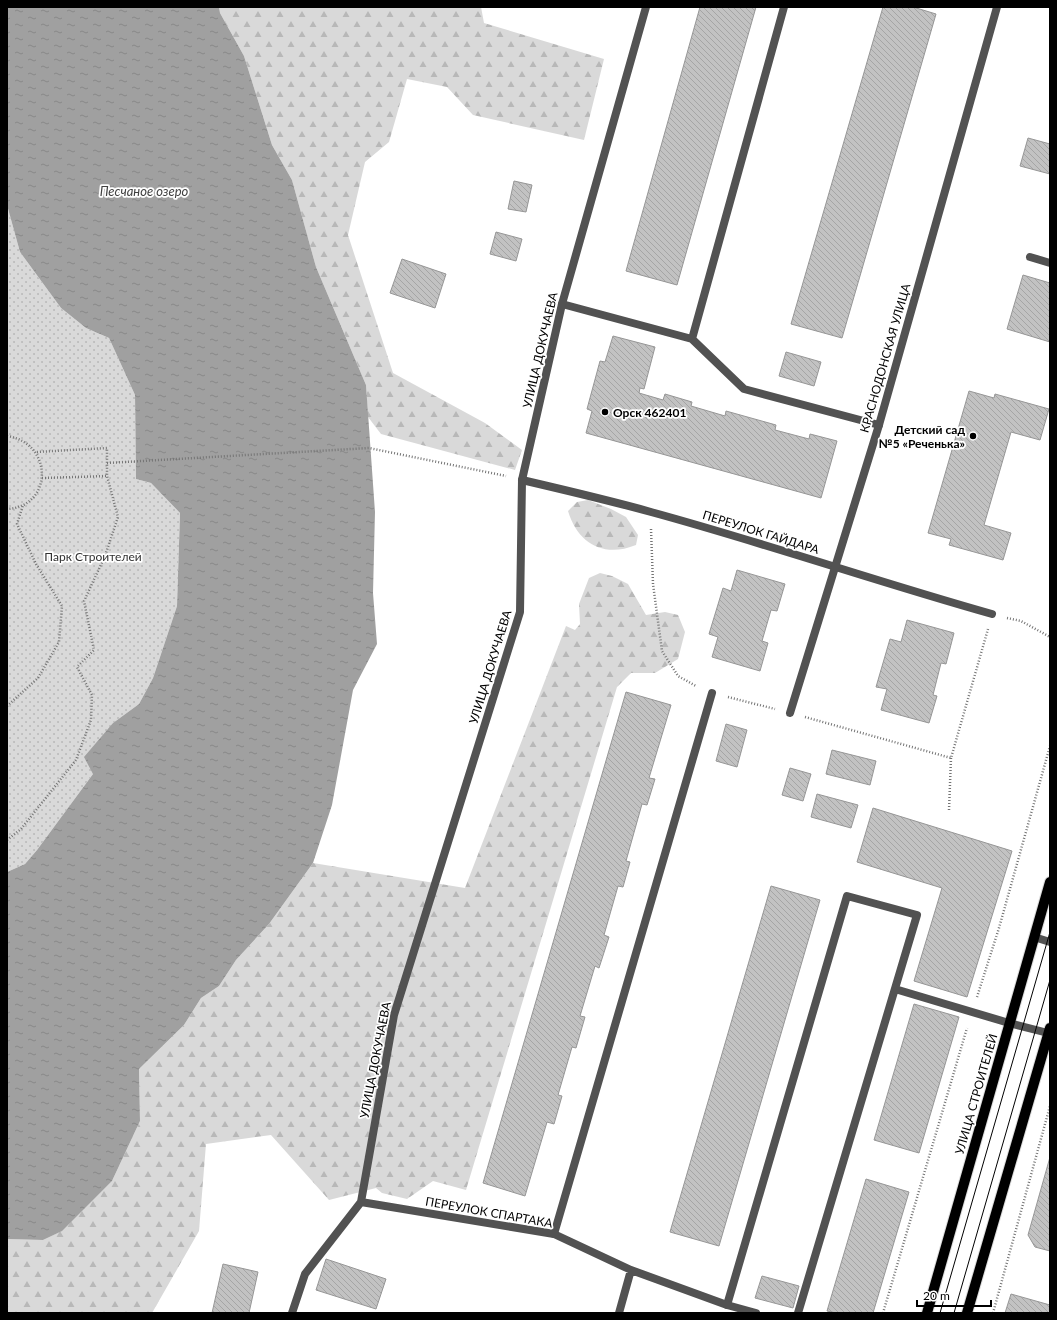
<svg xmlns="http://www.w3.org/2000/svg" width="1057" height="1320" font-family="Lato,sans-serif">
<style>
.forest{fill:url(#forest-firs)}
.park{fill:url(#park-dots)}
.water{fill:url(#water-ripples)}
.building{fill:url(#building-back-hatch);stroke:#969696}
.lines{fill:none;stroke-linecap:round;stroke-linejoin:round}
.primary-casing{stroke:#dbdbdb;stroke-width:12}
.path{stroke:#747474;stroke-width:2.5;stroke-dasharray:1 2;stroke-linecap:butt}
.service{stroke:#525252;stroke-width:8}
.minor{stroke:#525252;stroke-width:8}
.primary{stroke:#000;stroke-width:10}
.tram{stroke:#000;stroke-width:1}
.poi-dot{fill:#000;stroke:#fff;stroke-width:1.5}
.labels{text-anchor:middle;dominant-baseline:central;stroke-width:3.5;stroke-linejoin:round;paint-order:stroke}
.street-label{font-size:12px;fill:#000;stroke:#fff}
.poi-label{font-size:12px;font-weight:bold;fill:#000;stroke:#fff;text-anchor:start}
.park-label{font-size:12px;fill:#303030;stroke:#fff}
.water-label{font-size:13px;font-style:italic;fill:#414141;stroke:#fff}
</style>
<defs>
<pattern id="forest-firs" width="22" height="20" patternUnits="userSpaceOnUse"><rect width="22" height="20" fill="#d9d9d9"/><path d="M5 1l3.5 6h-7zM16 11l3.5 6h-7z" fill="#b8b8b8"/></pattern>
<pattern id="park-dots" width="8" height="8" patternUnits="userSpaceOnUse"><rect width="8" height="8" fill="#d9d9d9"/><path d="M2 2h.1M6 6h.1" fill="none" stroke="#b8b8b8" stroke-width="1.8" stroke-linecap="round"/></pattern>
<pattern id="water-ripples" width="26" height="14" patternUnits="userSpaceOnUse"><rect width="26" height="14" fill="#a0a0a0"/><path d="M2 4q2-2 4 0t4 0M15 11q2-2 4 0t4 0" fill="none" stroke="#888"/></pattern>
<pattern id="building-back-hatch" width="6" height="6" patternUnits="userSpaceOnUse"><rect width="6" height="6" fill="#c2c2c2"/><path d="M-1 5l2 2M0 0l6 6M5-1l2 2" fill="none" stroke="#a5a5a5"/></pattern>
</defs>
<rect width="100%" height="100%" fill="#fff"/>
<!-- forest -->
<path class="forest" d="M219,7h262l3,16 120,36 -20,81 -111,-25 -26,-28 -40,-8 -18,63 -24,20 -17,73 45,138 92,50 37,27 -7,20 -134,-36 -13,-17 -2,-32 -50,-118 -24,-87 -20,-35 -28,-89 -24,-43z
M588,500l23,9 15,8 12,18 -2,10c-32,13 -58,-1 -68,-34l9,-9z
M600,573l12,3 16,8 18,31 19,-3 13,3 7,17 -7,27 -23,14h-24l-14,14 -151,503 -33,-9 -26,18 -25,-6 -6,-5 -47,12 -58,-65 -65,9 -7,87 -47,82h-145v-74l36,1 18,-9 51,-50 28,-60 -1,-52 45,-44 17,-27 18,-12 17,-26 33,-36 44,-61 152,25 101,-262 9,4 5,-6 -1,-20 10,-26z"/>
<!-- park -->
<path class="park" d="M7,205l13,47 41,56 25,20 23,10 26,57 1,84 15,4 29,30 -3,93 -24,72 -14,26 -26,19 -20,51 -56,76 -12,14 -18,8z"/>
<!-- water -->
<path class="water" d="M7,7h212l1,6 24,43 28,89 20,35 24,87 50,118 9,127 -2,81 4,51 -24,46 -21,115 -19,58 -44,61 -33,36 -17,26 -18,12 -17,27 -45,44 1,52 -28,60 -50,50 -19,9 -36,-1v-367l18,-8 12,-14 56,-76 -9,-17 29,-34 26,-19 14,-26 24,-72 3,-93 -29,-30 -15,-4 -1,-84 -26,-57 -23,-10 -25,-20 -41,-56 -13,-47z"/>
<!-- building -->
<path class="building" d="M700,7h56l-79,278 -51,-14z
M883,7h30l23,7 -94,324 -51,-14z
M1028,138l22,6v30l-30,-8z
M514,181l18,4 -6,27 -18,-3z
M496,232l26,7 -6,22 -26,-7z
M402,259l44,15 -11,34 -45,-15z
M1023,275l27,8v59l-43,-13z
M613,336l42,11 -11,42 -4,-1 -1,5 24,7 2,-6 27,8 -1,4 34,10 1,-5 50,14 -1,5 34,9 1,-5 27,7 -16,57 -235,-65 6,-22 -5,-2 13,-48 5,1z
M786,352l35,10 -7,24 -35,-10z
M969,391l25,7 1,-4 54,15 -9,31 -29,-8 -27,93 27,8 -8,27 -54,-15 2,-6 -23,-6z
M737,570l48,14 -8,27 -6,-1 -9,31 6,2 -8,28 -48,-14 6,-20 -9,-3 14,-46 8,3z
M907,620l47,13 -8,31 -5,-1 -8,32 4,1 -8,27 -48,-13 6,-21 -11,-2 14,-48 11,3z
M626,692l45,13 -22,73 6,1 -8,26 -5,-1 -16,57 4,1 -7,25 -5,-1 -14,49 5,2 -10,31 -4,-2 -15,50 5,1 -9,31 -4,-1 -14,48 4,1 -8,28 -7,-2 -22,74 -42,-13z
M726,724l21,6 -10,37 -21,-6z
M832,750l44,11 -6,24 -44,-11z
M790,768l21,6 -8,27 -21,-6z
M817,794l41,11 -7,23 -40,-11z
M873,808l139,43 -45,146 -53,-16 28,-93 -85,-26z
M771,886l49,14 -101,346 -49,-14z
M914,1004l45,13 -40,136 -45,-13z
M1050,1157v94l-15,-4 -7,-12z
M866,1179l43,13 -36,121h-37l-9,-2z
M326,1259l60,20 -10,30 -60,-19z
M223,1264l35,8 -9,41h-37z
M762,1276l37,10 -6,22 -38,-10z
M1011,1294l39,11v8h-45z"/>
<g class="lines">
<defs>
<path id="primary" d="M927,1313l123,-431
M967,1313l83,-285"/>
</defs>
<!-- primary casing -->
<use href="#primary" class="primary-casing"/>
<!-- path -->
<path class="path" d="M7,436c47,7 46,71 0,73
M107,463l262,-15 137,28
M42,478l65,-2
M651,529l2,55 9,67 16,25 18,10
M1007,618l14,3 29,16
M728,697l47,12
M7,706l31,-28 21,-36 3,-36 -26,-42 -19,-40 6,-19
M805,717l146,41 37,-129
M949,810l2,-52
M7,840l14,-11 55,-69 15,-40 1,-25 -15,-28 17,-17 -10,-49 21,-45 13,-39 -11,-41v-28l-71,4
M977,997l22,-69 51,-182
M883,1313l84,-285
M993,1313l57,-207"/>
<!-- service -->
<path class="service" d="M784,7l-92,332 52,50 135,36
M1030,257l20,6
M562,304l130,35
M522,480c43,10 86,20 129,32 114,31 227,70 341,102
M895,989l114,34
M554,1234l158,-541
M727,1305l120,-409 70,19 -119,398"/>
<!-- minor -->
<path class="minor" d="M790,713l89,-288 118,-418
M1034,937l16,5
M1009,1023l39,10
M361,1202l193,32 77,36 96,35 29,8
M292,1313l13,-39 56,-72 33,-187 126,-403 2,-132 40,-176 84,-297
M619,1313l12,-43"/>
<!-- primary -->
<use href="#primary" class="primary"/>
<!-- tram -->
<path class="tram" d="M940,1313l110,-381
M954,1313l96,-333"/>
</g>
<!-- markers -->
<g class="poi-dot">
<circle cx="605" cy="412" r="4"/>
<circle cx="973" cy="436" r="4"/>
</g>
<g class="labels">
<!-- street labels -->
<g class="street-label">
<text transform="translate(540 350) rotate(-77)">УЛИЦА ДОКУЧАЕВА</text>
<text transform="translate(885 358) rotate(-74)">КРАСНОДОНСКАЯ УЛИЦА</text>
<text transform="translate(761 532) rotate(17)">ПЕРЕУЛОК ГАЙДАРА</text>
<text transform="translate(490 667) rotate(-73)">УЛИЦА ДОКУЧАЕВА</text>
<text transform="translate(375 1060) rotate(-79)">УЛИЦА ДОКУЧАЕВА</text>
<text transform="translate(976 1094) rotate(-74)">УЛИЦА СТРОИТЕЛЕЙ</text>
<text transform="translate(489 1212) rotate(10)">ПЕРЕУЛОК СПАРТАКА</text>
</g>
<!-- poi labels -->
<g class="poi-label">
<text x="613" y="412">Орск 462401</text>
<text x="965" y="429" text-anchor="end">Детский сад<tspan x="965" dy="14">№5 «Реченька»</tspan></text>
</g>
<!-- park labels -->
<g class="park-label">
<text x="93" y="556">Парк Строителей</text>
</g>
<!-- water labels -->
<g class="water-label">
<text x="144" y="191">Песчаное озеро</text>
</g>
</g>
<!-- border -->
<rect width="1057" height="1320" fill="none" stroke="#000000" stroke-width="16"/>
<!-- scale -->
<path d="M917 1300v6h74v-6" fill="none" stroke="#000000" stroke-width="2"/>
<text x="923" y="1300" font-size="12" fill="#000000" stroke="#ffffff" stroke-width="3" paint-order="stroke">20 m</text>
</svg>
